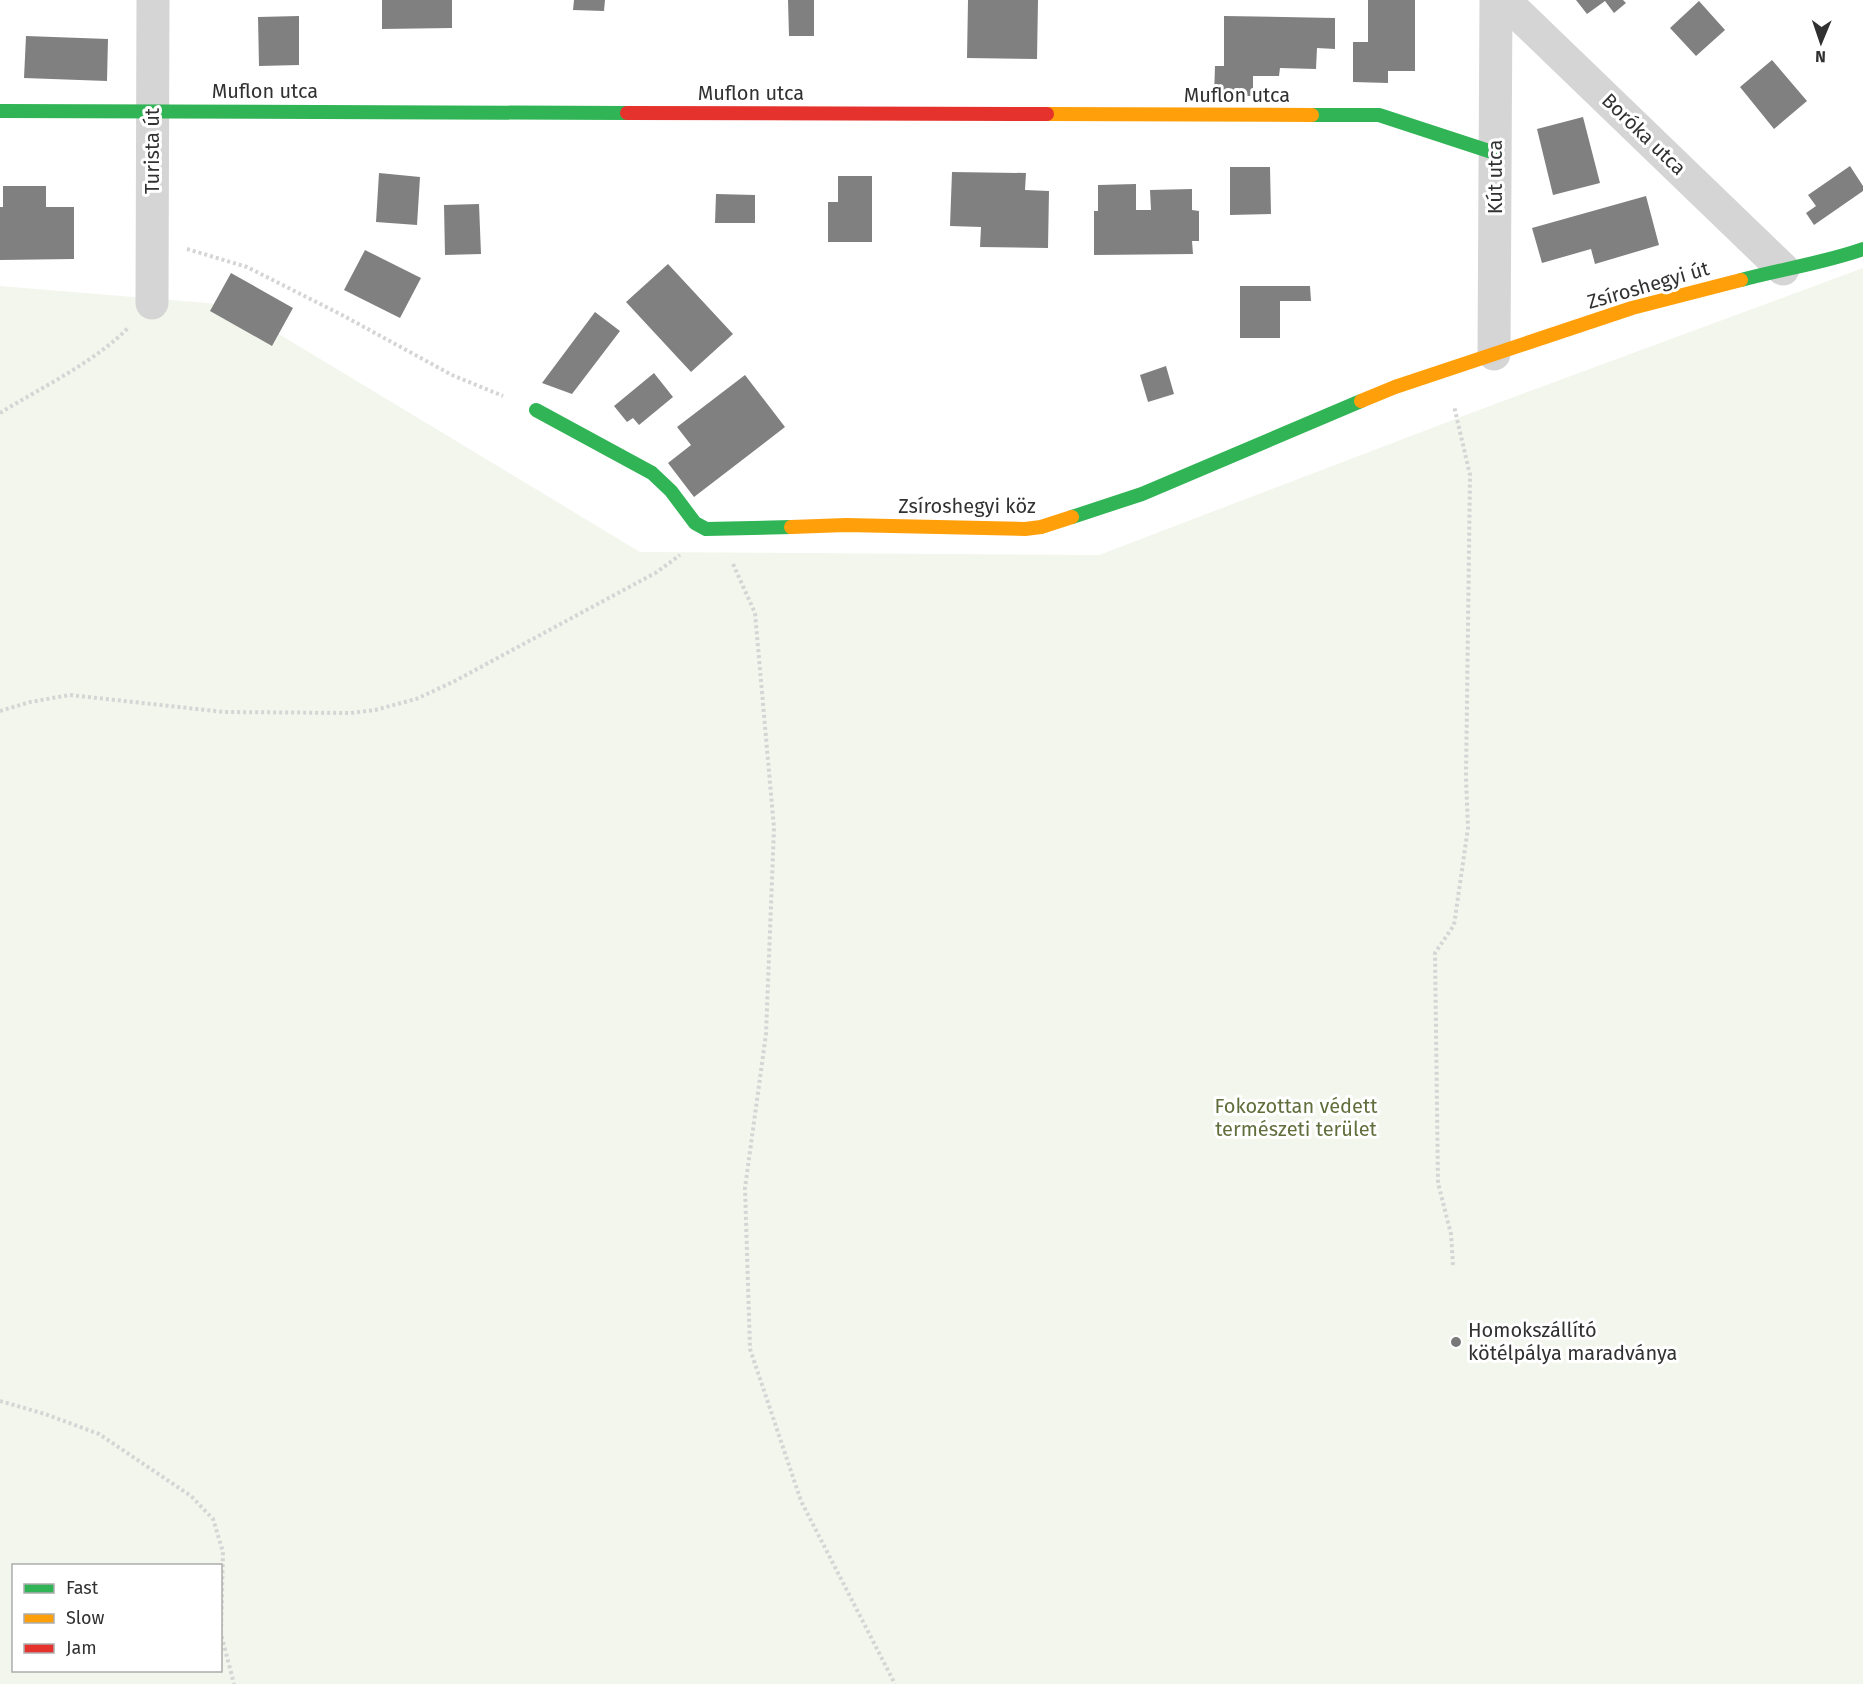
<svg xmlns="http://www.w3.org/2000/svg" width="1863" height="1684" font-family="'Fira Sans',sans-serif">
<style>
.green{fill:#f3f6ed;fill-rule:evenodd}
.building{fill:#808080}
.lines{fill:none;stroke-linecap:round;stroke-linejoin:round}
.path{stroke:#d5d5d5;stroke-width:4;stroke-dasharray:3 3;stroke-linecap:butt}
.street{stroke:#d5d5d5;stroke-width:33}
.fast{stroke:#30b455;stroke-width:14}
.slow{stroke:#ff9f0a;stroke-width:14}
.jam{stroke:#e5322d;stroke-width:14}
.poi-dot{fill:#797979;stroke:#fff;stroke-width:2}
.labels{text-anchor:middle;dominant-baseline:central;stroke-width:6;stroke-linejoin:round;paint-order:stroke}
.street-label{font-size:20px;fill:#313131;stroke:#fff}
.park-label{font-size:20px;fill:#606e3c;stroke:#fff}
.poi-label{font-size:20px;fill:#313131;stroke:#fff;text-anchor:start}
</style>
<rect width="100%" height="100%" fill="#fff"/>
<!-- green -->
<path class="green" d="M1863,268v1416h-1863v-1398l231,19 409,247 459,3 380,-145zM14,1566h206v104h-206z"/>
<!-- building -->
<path class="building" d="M382,0h70v28l-70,1z
M574,0h31l-1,11 -31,-1z
M788,0h26v36h-25z
M968,0h70l-1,59 -70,-1z
M1368,0h47v71h-27v12l-35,-1v-40h15z
M1576,0h47l3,3 -12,10 -9,-12 -18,13z
M1699,1l26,29 -29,26 -26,-28z
M299,16v49l-40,1 -1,-49z
M1224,16l111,2v31l-18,-1 -1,21 -36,-1 -1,8h-26v20h-39l1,-30h9z
M26,36l82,3 -1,42 -83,-3z
M1772,60l35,41 -33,28 -34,-42z
M1583,117l17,66 -47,12 -16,-66z
M1850,166l13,20v5l-49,34 -8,-12 10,-7 -8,-11z
M1230,167h40l1,47 -41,1z
M952,172l74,1 -1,17 24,1 -1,57 -68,-1 1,-20 -31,-1z
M379,173l41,4 -3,48 -41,-3z
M838,176h34v66h-44v-40h10z
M1136,184v26h15l-1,-20 42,-1v21l7,1v30h-7l1,13 -99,1v-44h4v-26z
M3,186h43v21h28v52l-74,1v-53h3z
M716,194l39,1v28h-40z
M1646,196l13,49 -64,19 -4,-15 -49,14 -10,-35z
M479,204l2,50 -36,1 -1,-50z
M365,250l56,28 -21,40 -56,-28z
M668,264l65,70 -42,38 -65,-70z
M231,273l62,35 -21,38 -62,-35z
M1240,286h70l1,15h-31v37h-40z
M595,312l25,19 -48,63 -30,-11z
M1166,366l8,28 -26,8 -8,-27z
M654,373l19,24 -34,28 -6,-7 -6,4 -13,-16z
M745,375l40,52 -91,70 -26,-34 23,-18 -14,-18z"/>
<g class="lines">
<!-- path -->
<path class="path" d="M187,249l60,18 95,48 110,60 51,21
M0,413c42,-26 95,-51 129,-86
M733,564l22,49 19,215 -8,206 -21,154 5,161 51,152 94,183
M0,711l30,-9 40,-7 154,17 127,1 24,-3 41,-11 37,-17 204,-110 23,-17
M1453,1265l-2,-31 -13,-51 -3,-230 19,-28 14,-97 -2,-50 4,-303 -16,-69
M0,1401l45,13 54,20 92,62 22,23 10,33 -2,82 13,50"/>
<!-- street -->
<path class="street" d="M1504,0l279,269
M152,303l1,-303
M1494,354l2,-354"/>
<!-- fast -->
<path class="fast" d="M0,111l627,2
M1312,115h67l116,38
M1741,280c41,-11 82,-17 122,-31
M536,410l116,63 19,18 24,32 11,6 85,-2
M1072,517l70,-23 219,-93"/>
<!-- slow -->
<path class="slow" d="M1047,114l265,1
M1361,401l34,-14 237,-79 109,-28
M791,527l55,-2 179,4 16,-2 31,-10"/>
<!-- jam -->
<path class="jam" d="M627,113l420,1"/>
</g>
<!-- markers -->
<circle class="poi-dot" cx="1456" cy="1342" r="6"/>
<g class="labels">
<!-- street labels -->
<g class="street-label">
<text x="265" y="91">Muflon utca</text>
<text x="751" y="93">Muflon utca</text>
<text x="1237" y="95">Muflon utca</text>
<text transform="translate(1644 134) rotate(44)">Boróka utca</text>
<text transform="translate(152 151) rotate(-90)">Turista út</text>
<text transform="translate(1495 177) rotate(-90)">Kút utca</text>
<text transform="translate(1648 285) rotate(-16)">Zsíroshegyi út</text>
<text x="967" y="506">Zsíroshegyi köz</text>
</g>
<!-- park labels -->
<g class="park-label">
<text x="1296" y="1106">Fokozottan védett<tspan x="1296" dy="23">természeti terület</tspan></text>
</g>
<!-- poi labels -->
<g class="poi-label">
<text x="1468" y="1330">Homokszállító<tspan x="1468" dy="23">kötélpálya maradványa</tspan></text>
</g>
</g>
<!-- legend -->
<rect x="12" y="1564" width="210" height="108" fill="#ffffff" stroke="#adadad" stroke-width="1.5"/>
<rect x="24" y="1584" width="30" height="9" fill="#30b455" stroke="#adadad" stroke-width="1.5"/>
<text x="66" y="1594" font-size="18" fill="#313131">Fast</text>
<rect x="24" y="1614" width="30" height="9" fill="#ff9f0a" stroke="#adadad" stroke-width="1.5"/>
<text x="66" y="1624" font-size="18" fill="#313131">Slow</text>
<rect x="24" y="1644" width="30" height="9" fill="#e5322d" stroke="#adadad" stroke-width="1.5"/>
<text x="66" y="1654" font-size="18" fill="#313131">Jam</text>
<!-- north arrow -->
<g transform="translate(1821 42) rotate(182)" stroke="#ffffff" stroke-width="4.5" paint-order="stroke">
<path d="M0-4.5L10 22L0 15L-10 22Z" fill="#313131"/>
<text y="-9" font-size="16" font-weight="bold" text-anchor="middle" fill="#313131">N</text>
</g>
</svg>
